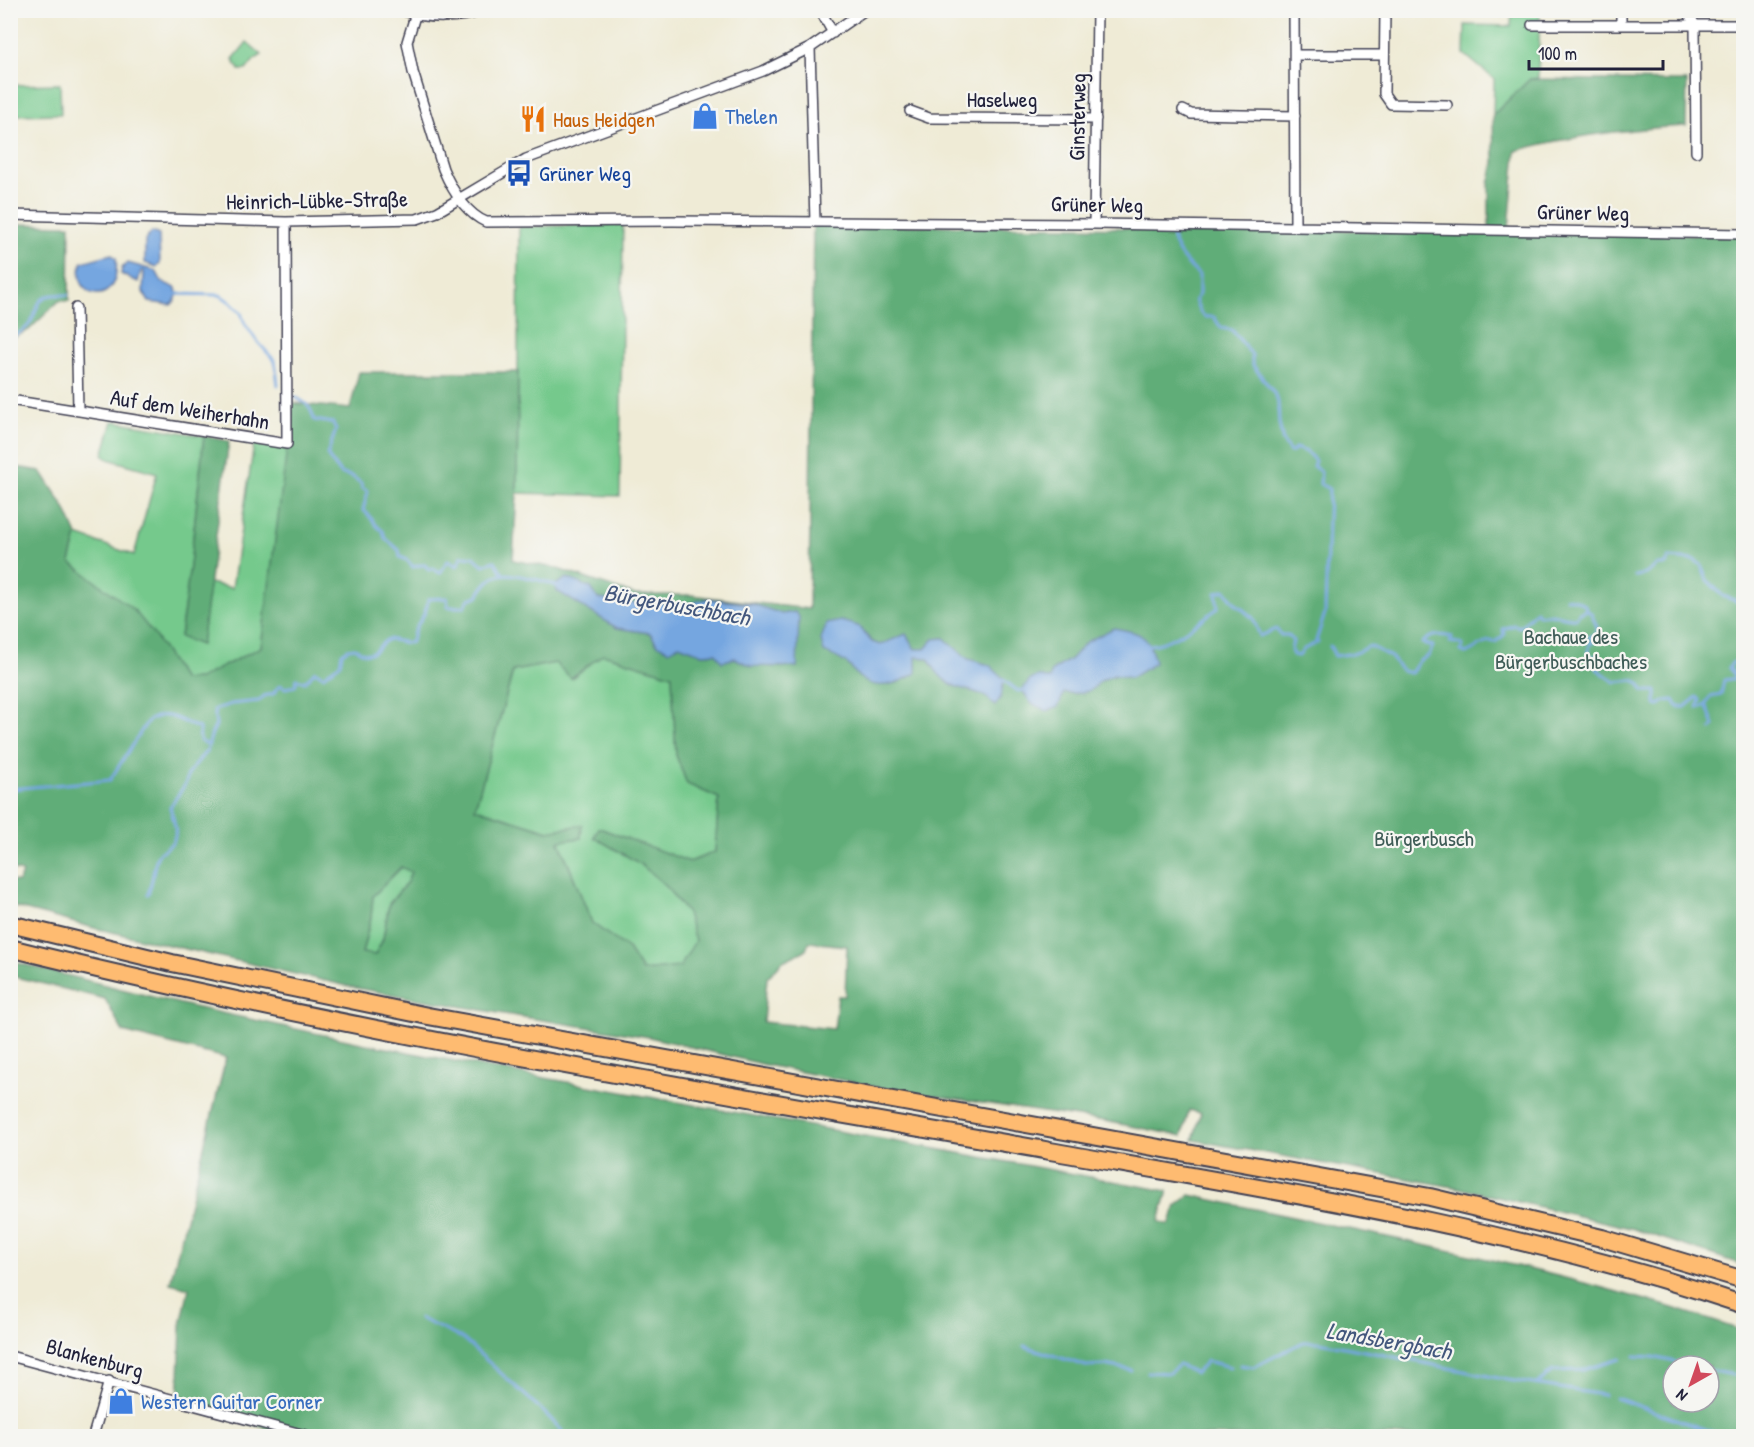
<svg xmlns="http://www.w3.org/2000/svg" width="1754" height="1447" font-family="'Patrick Hand',sans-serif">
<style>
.green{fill:#75c98c;stroke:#4c7664;stroke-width:1.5}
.forest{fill:#60ad78;stroke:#41685a;stroke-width:1.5;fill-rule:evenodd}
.water{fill:#75a6e0;stroke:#4c648e;stroke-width:1.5}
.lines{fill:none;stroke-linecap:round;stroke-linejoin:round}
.stream{stroke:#75a6e0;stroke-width:3}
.minor-casing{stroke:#414052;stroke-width:12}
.motorway-casing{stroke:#414052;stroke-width:20}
.minor{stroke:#fff;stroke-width:9}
.motorway{stroke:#febb71;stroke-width:16}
.labels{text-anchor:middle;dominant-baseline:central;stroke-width:4.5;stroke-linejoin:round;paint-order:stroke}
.street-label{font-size:22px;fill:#22223b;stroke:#f6f6f2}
.shop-label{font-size:22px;fill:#366cbe;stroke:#f6f6f2;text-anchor:start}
.food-label{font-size:22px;fill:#c56008;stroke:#f6f6f2;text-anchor:start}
.transit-label{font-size:22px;fill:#164399;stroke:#f6f6f2;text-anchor:start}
.park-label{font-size:22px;fill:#3f5c57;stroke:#f6f6f2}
.water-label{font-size:24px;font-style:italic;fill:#43577d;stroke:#f6f6f2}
</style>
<rect width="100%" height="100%" fill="#f6f6f2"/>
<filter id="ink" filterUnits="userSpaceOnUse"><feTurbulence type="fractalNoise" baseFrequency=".0167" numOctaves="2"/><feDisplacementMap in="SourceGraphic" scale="12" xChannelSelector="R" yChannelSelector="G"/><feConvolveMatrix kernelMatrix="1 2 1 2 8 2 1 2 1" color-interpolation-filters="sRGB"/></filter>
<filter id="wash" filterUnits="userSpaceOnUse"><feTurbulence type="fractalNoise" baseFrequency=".008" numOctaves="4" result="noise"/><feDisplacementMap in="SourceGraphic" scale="24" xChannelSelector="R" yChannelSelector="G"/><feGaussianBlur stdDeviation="1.35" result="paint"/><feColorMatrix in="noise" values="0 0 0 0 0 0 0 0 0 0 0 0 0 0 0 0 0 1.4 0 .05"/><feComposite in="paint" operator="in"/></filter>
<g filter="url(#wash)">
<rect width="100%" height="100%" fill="#efebd6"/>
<!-- green -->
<path class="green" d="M1512,11h28l-2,67 -8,1 -37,36 1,-36 -30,-25 1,-29 46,1z
M247,42l15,13 -8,5 -8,10h-7l-6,-11z
M60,84l1,30 -50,1v-30z
M623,224l-3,272 -103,-3 2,-266z
M113,421l91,15 -14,130 -10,71 21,8 8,-62 23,5 22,-144 34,5 -27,198 -62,32 -16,1 -28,-43 -21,-26 -64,-49 7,-27 57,20 23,-82 -49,-14 -5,-4z
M603,654l69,21 4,80 11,29 32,14 -4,54 -26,10 -90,-34 -5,9 45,26 25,21 23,29 8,28 -14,26 -39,4 -14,-22 -36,-26 -33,-83 -10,-9 -74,-23 38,-137 42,-8 17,15z
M402,867l10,5 -5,10 -18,22 -6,35 -8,16 -13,-2 9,-36 2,-21z"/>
<!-- forest -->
<path class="forest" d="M1530,79l157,2 -1,45c-56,3 -115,9 -170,25l-7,77h-20v-44l5,-21 -1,-48z
M11,224l59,1 -1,76h-10l-30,29 -18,9z
M813,224l930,11v1030l-109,-36 -175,-41 -266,-48 8,-27 -12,-3 -7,26 -78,-15 -222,-33 -116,-23 -117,-28 -145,-23 -148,-26 -262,-60 -83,-22v-25l8,1 3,-10 -12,-3v-403l31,5 24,37 12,27 -7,27 64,48 21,26 28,44 16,-1 62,-32 32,-244 57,6 9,-37h159l-1,121 -4,67 42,8 81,27h55l118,14zM591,588l7,11 44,5 11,-3 22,6 33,-8 45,5 29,10 13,-2 2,55 -45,-1 -18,-8 -18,-5 -13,1 -24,-9 -22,-1 -7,-11 -33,-5 -28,-19zM858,626l14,16 8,3 26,-10 9,15 10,-1 9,-10 10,-1 24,21 21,6 -2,31c-28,-9 -44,-10 -59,-38l-12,-1v16l-19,10 -39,-7 -10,-12 -10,-6zM1086,642l64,2 4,19 -23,15c-6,-1 -13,-3 -19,-2 -20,5 -18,21 -46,17 -9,-1 -21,-12 -28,-17l12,4 2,-9 19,-12zM603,654l69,21 4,80 11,29 32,14 -4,54 -25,10 -91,-34 -5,9 45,26 25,21 23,29 8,28 -15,26 -38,4 -14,-22 -36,-26 -33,-82 22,-3 1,-13 -34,6 -73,-23 38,-137 42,-8 16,15zM401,867l10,5 -4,10 -18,22 -6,35 -8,16 -13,-2 9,-36 2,-21zM809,942l38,4 -2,50h-7l-4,33 -71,-7 4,-44 16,-17 23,-11z
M204,436l25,5 -28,204 -21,-8 10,-71z
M10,961l179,45 177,38 146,28 656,119 -9,30 10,4 7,-19 14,-11c185,41 374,73 553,136v105h-1447l-118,-31 3,-80 8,-37 -19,-5 56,-225 -103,-26 -18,-33 -94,-23zM1673,1366h36v36h-36z"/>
<!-- water -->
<path class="water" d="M152,232l7,3 1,29 -3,3 -12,-4v-23z
M111,254l5,4c6,51 -46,44 -34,4z
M128,263l28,8 6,11 14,6c2,8 1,12 -5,17l-22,-3 -6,-10 1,-21h-3l-3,11 -17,-8 1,-6z
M567,578l24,10 7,11 44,5 11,-3 22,6 32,-8 46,5 29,10 13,-2 4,5 -2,50 -45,-1 -18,-8 -12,4 -6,-9 -13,1 -24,-9 -10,6 -12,-7 -7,-11 -33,-5 -60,-37 -2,-6z
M841,621l17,5 14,16 8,3 26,-11 9,15h10l9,-10 10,-1 24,21 21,6 15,14 -3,18 -6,9c-15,-19 -28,-12 -46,-23 -10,-6 -15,-15 -21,-25l-12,-1v16c-18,11 -39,19 -57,4 -5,-5 -8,-11 -13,-14 -7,-5 -15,-8 -22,-11l-3,-12 5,-16z
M1114,628c29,6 34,5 41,35l-24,15 -17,-3 -12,5 -11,10 -10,3h-17l-6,14 -11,4 -16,-8 -9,-13 7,-9 9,-5 12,3 2,-8 19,-12 15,-17z"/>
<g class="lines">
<!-- stream -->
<path class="stream" d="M1172,234c2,17 15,30 27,41v19l-4,6 6,14 5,3h8l7,11 11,2 20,25v9l22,29 4,9 1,21 4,19 7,10h3l2,-4 12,4 8,9 -2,5 8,6 -1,12 9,5 -4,124 -9,28
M175,294l45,1 10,7 11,11 4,11 11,16 19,21 3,24
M10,337c32,-10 20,-36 38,-41 6,-2 14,-1 20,-1
M295,397c12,6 16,10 19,23l19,3 3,7 -9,25 13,18 13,4 8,6 1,5 6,3 -5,19c9,6 10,15 20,21l2,7 14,12 1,7 7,3 6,7 7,-2h5l4,5 3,-2 8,5 8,-12 9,5 5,-10 12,1 9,8 12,-4 8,13
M1635,576l11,-2 11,-9h9l3,-7 25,2 7,5 6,15 16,16 21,8
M1566,598l10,2 9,5 1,5
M1148,645c23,0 51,-23 70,-37l-2,-15 9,-3 10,13 18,15 7,18 16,-7 5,6h7l5,6 -2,9 2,5 6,1 5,-7 14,-7
M1330,646l5,10 20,-3 15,-7 21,11 11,14 9,2 8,-12 10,-6 4,-9 -11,-3c9,-9 18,-9 30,-6l-2,5 8,1 5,3 -2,5 5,2 23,-12 6,1 9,-7 -1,-6 11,-4 6,2 16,-16 2,4c3,0 7,-1 11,-1 9,0 17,5 27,4l3,-5 7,-3 5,3 6,14 -3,8 -5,2 4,6h-3l-2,14 9,-1 4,5 -4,8 18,13 18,-2 6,3 5,8h12v13l3,1 6,-4 9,-1 4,7h7l12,-10 3,3 -2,8 6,-2 6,-9 11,-2 3,-15 13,-2 -8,-10 3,-5 12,-3
M1002,679l16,12 5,-1
M1706,704l8,21 -3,4
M10,789l100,-9 37,-58c20,-15 33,0 52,6l1,13 9,4
M148,894c5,-13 5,-26 9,-37 3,-7 9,-8 14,-13 9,-9 2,-26 -1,-37l16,-24 2,-9 19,-24 5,-17 4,-8 -2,-15 17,-6 28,-3 5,-5 9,-2 7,-9 5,3 10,-2 2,-7 8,3 10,-11 8,5 17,-12 2,-11 6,-4 7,-1c18,13 20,0 33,-9l19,4 5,-1c1,-19 15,-23 16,-43l19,-1 1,9h16l5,-8 9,-3c14,-26 26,-24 52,-18 10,2 19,4 28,9
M419,1318l44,21 82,74 22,23
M1024,1346l62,20 19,-1 26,5
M1635,1356l18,1 40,9
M1240,1365l14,2 49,-25h17l188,38 96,15
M1709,1370l35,7
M1148,1372l21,1 10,-8 17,8 11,-12 23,6
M1537,1384l16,-13 30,-1 37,-11
M1616,1398l108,38"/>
</g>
</g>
<g filter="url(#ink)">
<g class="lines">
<defs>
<path id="minor" d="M402,10c22,10 60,9 82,0
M820,10l13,23
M1294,10l1,217
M1385,10l-1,84 7,10 56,1
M1687,10l8,15h49
M415,16l-8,26 6,30 30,97c9,21 22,44 43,53l187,-1 421,3 650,10
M1621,24v-14
M1532,25h163l1,127
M810,48l5,174
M1295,55h89
M1183,110l8,4 104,2
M910,111l19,7 167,1
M10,215l276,7 131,-3 20,-7 89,-53 237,-88 47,-23 55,-38
M1094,224l3,-214
M76,308l2,102
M10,400l277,44 -1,-222
M10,1356l299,80
M93,1436l16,-55"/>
<path id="motorway" d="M10,924l162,39 256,53 1002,181 172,41 142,42
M10,948c343,85 692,141 1040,203 233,41 468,78 694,154"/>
</defs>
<!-- minor casing -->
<use href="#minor" class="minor-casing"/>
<!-- motorway casing -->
<use href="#motorway" class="motorway-casing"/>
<!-- minor -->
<use href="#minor" class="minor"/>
<!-- motorway -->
<use href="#motorway" class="motorway"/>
</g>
</g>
<!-- icons -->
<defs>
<symbol id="shop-bare" viewBox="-9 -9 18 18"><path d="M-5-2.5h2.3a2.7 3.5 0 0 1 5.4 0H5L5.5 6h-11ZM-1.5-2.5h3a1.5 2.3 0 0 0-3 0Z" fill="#3f7fe0" stroke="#f6f6f2" stroke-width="2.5" paint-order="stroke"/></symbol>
<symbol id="restaurant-bare" viewBox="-9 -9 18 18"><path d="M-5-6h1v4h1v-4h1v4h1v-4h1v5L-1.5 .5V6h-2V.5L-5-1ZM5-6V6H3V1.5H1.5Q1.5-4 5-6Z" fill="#e8710a" stroke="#f6f6f2" stroke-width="2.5" paint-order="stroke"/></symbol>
<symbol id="bus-bare" viewBox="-9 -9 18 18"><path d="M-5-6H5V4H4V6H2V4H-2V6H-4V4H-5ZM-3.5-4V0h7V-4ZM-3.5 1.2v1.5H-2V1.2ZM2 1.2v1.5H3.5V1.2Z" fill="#1a4fb4" stroke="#f6f6f2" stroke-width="2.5" paint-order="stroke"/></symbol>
</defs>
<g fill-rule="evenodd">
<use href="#shop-bare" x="686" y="97" width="38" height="38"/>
<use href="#restaurant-bare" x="514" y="100" width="38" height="38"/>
<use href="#bus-bare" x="500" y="154" width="38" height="38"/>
<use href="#shop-bare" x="102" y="1382" width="38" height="38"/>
</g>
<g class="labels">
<!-- street labels -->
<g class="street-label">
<text x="1002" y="99">Haselweg</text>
<text transform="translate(1077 117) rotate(-89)">Ginsterweg</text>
<text transform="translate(317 200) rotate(-1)">Heinrich-Lübke-Straße</text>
<text transform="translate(1097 204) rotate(1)">Grüner Weg</text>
<text transform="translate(1583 212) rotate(1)">Grüner Weg</text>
<text transform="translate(190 409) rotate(9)">Auf dem Weiherhahn</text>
<text transform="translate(95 1358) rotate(15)">Blankenburg</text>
</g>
<!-- shop labels -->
<g class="shop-label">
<text x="725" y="116">Thelen</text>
<text x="141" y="1401">Western Guitar Corner</text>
</g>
<!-- food labels -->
<g class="food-label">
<text x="553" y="119">Haus Heidgen</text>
</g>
<!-- transit labels -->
<g class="transit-label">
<text x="539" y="173">Grüner Weg</text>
</g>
<!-- park labels -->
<g class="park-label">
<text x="1571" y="636">Bachaue des<tspan x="1571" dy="25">Bürgerbuschbaches</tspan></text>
<text x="1424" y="838">Bürgerbusch</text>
</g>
<!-- water labels -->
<g class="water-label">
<text transform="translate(677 604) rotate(10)">Bürgerbuschbach</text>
<text transform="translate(1389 1340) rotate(10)">Landsbergbach</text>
</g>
</g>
<!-- margin -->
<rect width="1754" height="1447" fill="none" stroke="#f6f6f2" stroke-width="36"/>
<!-- north arrow -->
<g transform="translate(1691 1384) rotate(220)"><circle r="28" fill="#f6f6f2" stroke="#a1a1a9" stroke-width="1.5"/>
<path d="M0-4.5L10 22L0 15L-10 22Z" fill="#d1495b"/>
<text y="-9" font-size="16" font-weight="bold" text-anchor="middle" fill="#22223b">N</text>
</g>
<!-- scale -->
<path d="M1529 60v9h134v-9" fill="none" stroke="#22223b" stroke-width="3"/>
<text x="1538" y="60" font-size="18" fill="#22223b" stroke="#f6f6f2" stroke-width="4.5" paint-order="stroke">100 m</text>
</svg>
